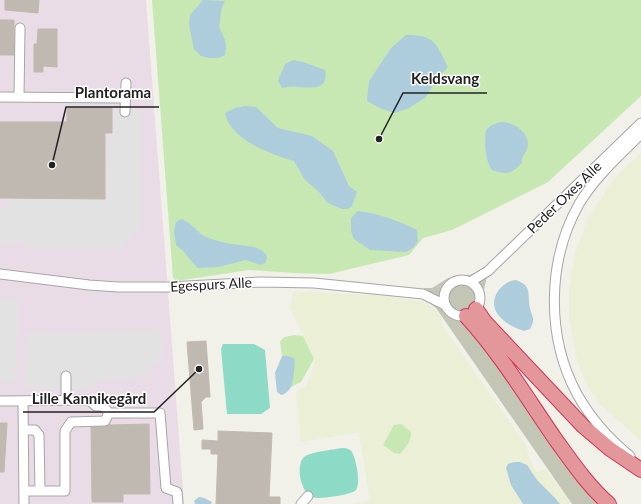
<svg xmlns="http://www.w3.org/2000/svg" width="641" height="504" font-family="Lato,sans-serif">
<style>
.industrial{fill:#eadce6}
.construction{fill:#c4c6b5}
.farmland{fill:#eaefd6}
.grass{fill:#c7e8b3}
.pitch{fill:#8ddbc7}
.parking{fill:#e2e2e2}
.water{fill:#adccdc}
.building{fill:#bfb9b2;stroke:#c3b9ac}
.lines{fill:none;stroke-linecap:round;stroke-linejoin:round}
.minor-casing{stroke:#a6a6a6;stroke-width:11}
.highway-casing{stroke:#d23456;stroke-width:16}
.minor{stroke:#fff;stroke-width:9}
.highway{stroke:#e3979b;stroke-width:14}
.labels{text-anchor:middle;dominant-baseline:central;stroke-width:3;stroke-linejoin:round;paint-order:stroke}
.street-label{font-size:14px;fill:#222;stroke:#fff}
.leader{fill:none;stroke:#222;stroke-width:1.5}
.callout-dot{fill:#222;stroke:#fff;stroke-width:1.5}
.callout-label{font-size:15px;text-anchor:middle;font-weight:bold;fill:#222;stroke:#fff;stroke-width:3;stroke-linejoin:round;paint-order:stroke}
</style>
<rect width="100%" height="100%" fill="#f1f0e9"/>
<!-- industrial -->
<path class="industrial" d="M0,0h146l38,504h-184z"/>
<!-- construction -->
<path class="construction" d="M479,271l8,6 -4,16v15l5,46 94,132 20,18h-30l-136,-196 -11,-9 -1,-11h8l16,-10 13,-3h9z"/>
<!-- farmland -->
<path class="farmland" d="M641,153v288l-41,-37 -12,-17 -10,-23 -9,-45v-31l6,-34 13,-36 25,-38z
M293,291l93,5 41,7 14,13v8l85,121 2,10 8,17 9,-3 27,35h-12l-5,-6 -18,-18 -10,-15 -7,-3h-6l-3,23 12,19h-169l16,-3 -11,-69 -58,10 -5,-50 11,-7 8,-24 -25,-53z"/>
<!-- grass -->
<path class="grass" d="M152,0h489v96l-93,86 -96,48 -29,8 -14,17 -80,19 -35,-1 -45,-3 -73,11 -3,-4z
M294,335l9,1 11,23 -13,23 -10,5 -3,-31h-6l-2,-15 5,-4z
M401,424l10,8c1,9 -6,16 -11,22l-6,-1 -11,-8 11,-20z"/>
<!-- pitch -->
<path class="pitch" d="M223,344h31l11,6 5,58 -9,6h-34l-6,-65z
M341,448c4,0 8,0 11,4 4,7 9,31 4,38 -5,5 -31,8 -39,8 -15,0 -22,-29 -14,-40 5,-6 29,-8 38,-10z"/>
<!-- parking -->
<path class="parking" d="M114,110h27v119h-3l-8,9 -6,10 -100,-1v-4l-24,-1v-34h7l1,-10 96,1v5h3l1,-71h5z
M0,299l19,1 -4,83 -15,-1z
M160,329l3,29 -25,19 -42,4 -10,9 -62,-1 2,-55z"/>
<!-- water -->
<path class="water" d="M203,0l22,1c-5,8 -4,17 -6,26 5,10 9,17 6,28l-7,3h-9l-8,-2 -7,-7 -5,-24 1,-10z
M406,35c30,0 30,9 42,32l-12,13 -10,17 -17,11 -14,5 -13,-4 -15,-8 2,-20 22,-33z
M293,60l10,2 22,8c4,20 -13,18 -27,17 -5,-1 -11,0 -16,1l-4,-7 7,-17z
M245,106l11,1 22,21 34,8 21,15 16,35 8,6 -5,14 -4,3h-6l-14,-6 -10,-12 -13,-11 -11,-19c-23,-7 -64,-21 -69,-48l10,-5z
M501,122c12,-1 32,13 26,27 -2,6 -6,7 -5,14 -11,11 -15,12 -30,7 -7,-11 -8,-27 -6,-40l6,-5z
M358,211c22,3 39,9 59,19l1,11 -5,7 -7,4 -36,-2 -16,-11 -3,-8v-13z
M181,219c11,3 15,13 25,18 9,4 23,7 34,8 11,2 20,1 27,11l-1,6 -5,3 -15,-5 -28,7 -20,1c-8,-7 -13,-17 -22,-23l-2,-13 2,-10z
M516,280c17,6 11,15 14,28 2,10 6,10 0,21l-6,2c-8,-3 -18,-7 -24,-14 -14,-14 -1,-35 16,-37z
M282,356h6l6,2c2,7 -1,23 -3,29 -2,4 -6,7 -10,8l-4,-3 -2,-19z
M514,462h6l7,3 10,15 18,18 5,6h-37l-12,-19 -5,-17 2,-4z
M199,497l5,1 8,4 -1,2h-16l-1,-3z"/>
<!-- building -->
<path class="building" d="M5,0h34l-1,13 -33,-3z
M0,20h14v35h-14z
M38,29h19v38l-14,-1v6h-9v-28h3z
M67,108h45v25h-7v66l-105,-1v-76h67z
M206,341l4,56h-4l-5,5 2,27 -9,1 -7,-88z
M0,423h7l-3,49h-4z
M149,424l1,70h-27v8h-31l-1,-75h14l4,-2z
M218,431l54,2 -3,64h11v7h-64l2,-50h-7v-5h-9v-9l16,1z"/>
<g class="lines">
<defs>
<path id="minor" d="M0,97l125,1
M19,97l1,-69
M125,112l1,-29
M0,274l89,11 29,2h51l92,-5 53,1 109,11 22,11
M444 298a18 18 0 1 1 36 0a18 18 0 1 1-36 0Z
M470,282l18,-11 153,-148
M66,400v-24
M0,401l89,-1 7,6h7l6,7h51l6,75 11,4 1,12
M23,401l1,103
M24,430h11l4,5 1,56h-16
M630,456c-21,-17 -40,-39 -53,-62 -31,-58 -30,-133 2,-190 16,-27 40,-48 62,-70
M40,491h25v-60l6,-9 34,-1 4,-8
M301,504l7,-8"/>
<path id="highway" d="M476,309l9,13 98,104 27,23 31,21
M466,316c34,37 61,82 90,124 16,22 32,46 53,64"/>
</defs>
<!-- minor casing -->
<use href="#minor" class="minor-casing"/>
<!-- highway casing -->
<use href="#highway" class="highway-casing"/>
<!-- minor -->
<use href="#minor" class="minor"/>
<!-- highway -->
<use href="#highway" class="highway"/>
</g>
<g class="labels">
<!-- street labels -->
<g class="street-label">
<text transform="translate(564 197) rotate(-44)">Peder Oxes Alle</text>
<text transform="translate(211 284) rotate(-3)">Egespurs Alle</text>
</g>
</g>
<!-- callouts -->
<path class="leader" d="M379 139L403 93H487M52 165L66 107H159M199 369L154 412H23"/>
<g class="callout-dot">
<circle cx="379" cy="139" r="4"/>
<circle cx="52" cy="165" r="4"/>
<circle cx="199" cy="369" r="4"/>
</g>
<g class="callout-label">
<text x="445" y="84">Keldsvang</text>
<text x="113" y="98">Plantorama</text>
<text x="89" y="404">Lille Kannikegård</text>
</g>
</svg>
